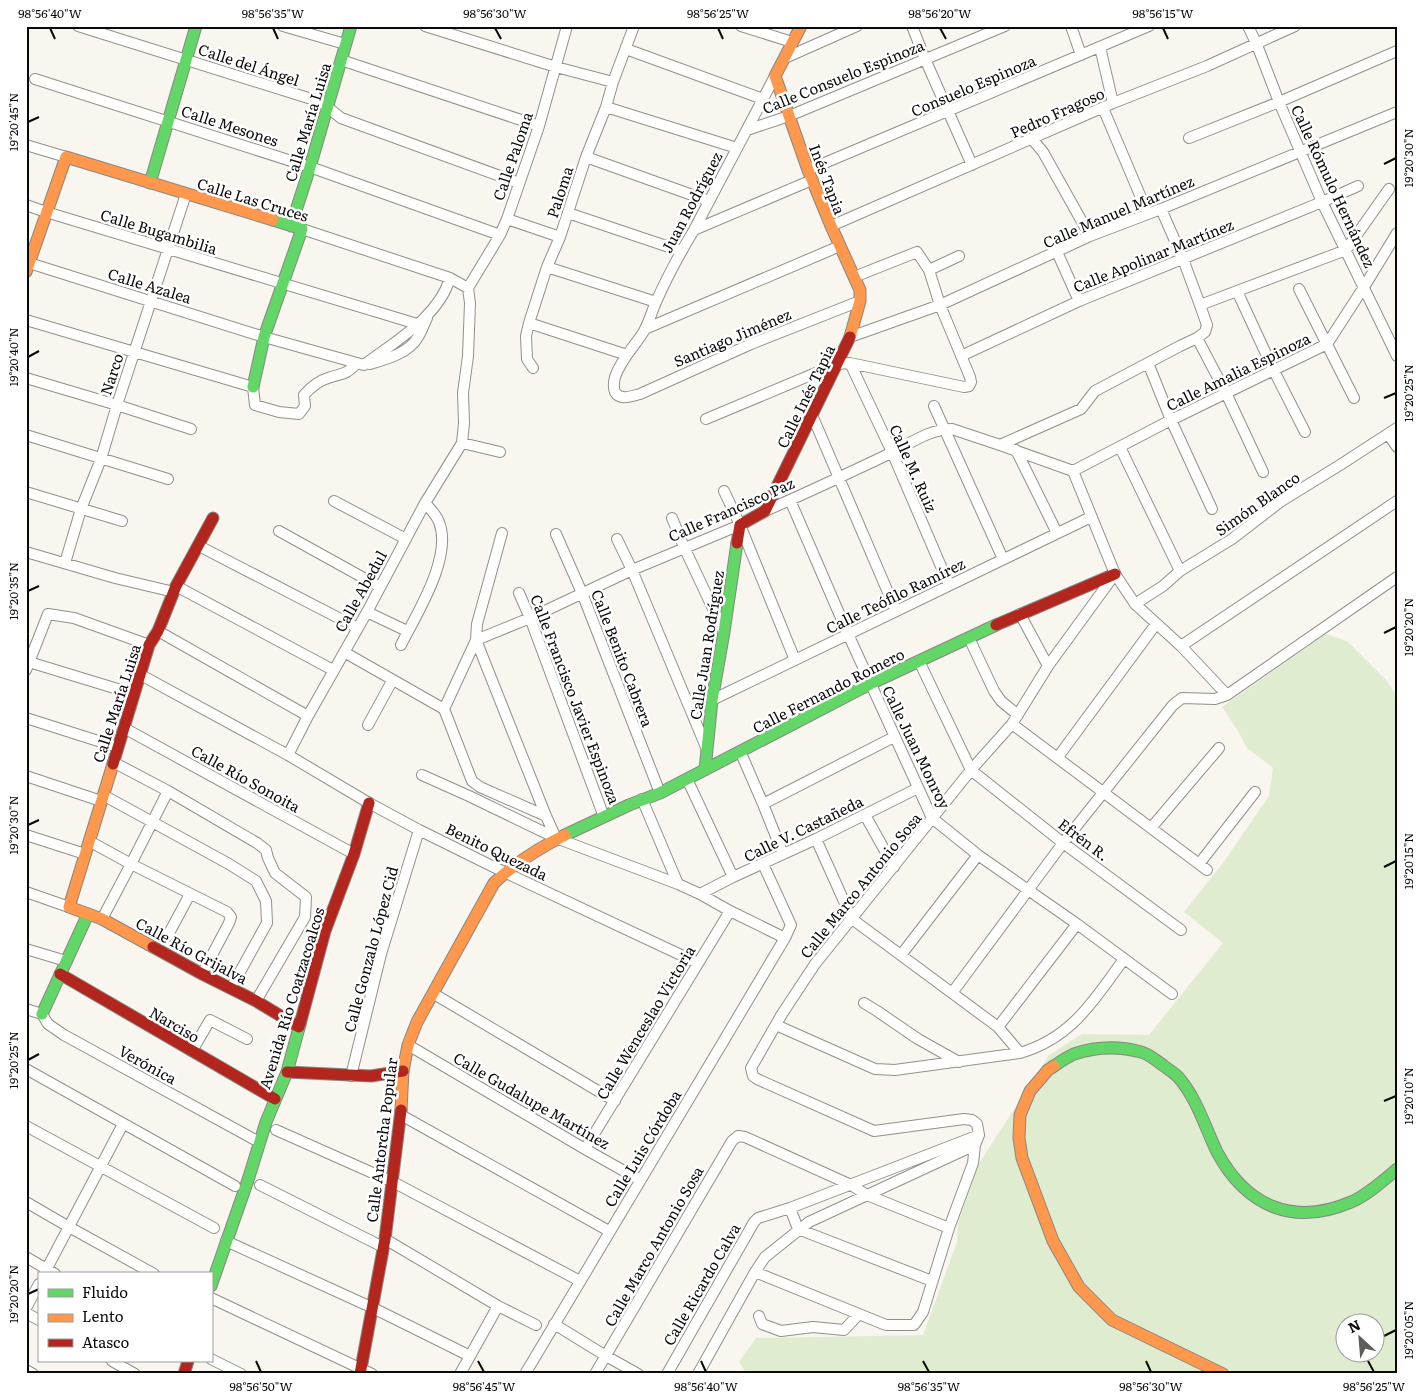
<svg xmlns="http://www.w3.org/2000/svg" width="1423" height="1400" font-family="Literata,serif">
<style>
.green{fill:#e0eccf;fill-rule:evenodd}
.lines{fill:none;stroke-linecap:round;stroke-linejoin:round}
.street-casing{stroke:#91908d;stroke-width:12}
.fast-casing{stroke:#888783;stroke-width:13}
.slow-casing{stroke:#888783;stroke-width:13}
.jam-casing{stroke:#888783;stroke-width:13}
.street{stroke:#fefefc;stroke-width:10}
.fast{stroke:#63d668;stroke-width:11}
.slow{stroke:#ff974d;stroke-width:11}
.jam{stroke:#b3261e;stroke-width:11}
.ticks{fill:none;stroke:#0a0a0a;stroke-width:2}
.labels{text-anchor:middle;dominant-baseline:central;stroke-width:5;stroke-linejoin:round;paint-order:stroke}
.street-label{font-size:15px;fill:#0a0a0a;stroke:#fff}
.neatline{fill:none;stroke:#0a0a0a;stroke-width:2}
.ticks-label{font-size:12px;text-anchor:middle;fill:#0a0a0a}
</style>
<rect width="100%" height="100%" fill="#f8f6ee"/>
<!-- green -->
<path class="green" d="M1326,634l21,7 39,39 11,16v678h-650l-8,-12 17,-24 167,-3 34,-93 1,-19 20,-58 71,-110 33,-21 67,1 74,-92 -39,-31 39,-49 46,-67 4,-28 -26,-20 -9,-17 -16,-24zM1346,1322h30v30h-30z"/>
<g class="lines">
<defs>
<path id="street" d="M78,26l243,76 20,16 178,65
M283,26l62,18
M425,26l131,41 57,15
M741,26l51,16
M912,26l13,33 47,106
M1071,26l10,29
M1248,26l9,19 22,57 43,100 75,154
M1100,47l13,56
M626,49l137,50
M785,58l72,-32
M341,60l198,66
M775,76l-81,154c-14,23 -27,47 -38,72 -4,9 -7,20 -12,29 -9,15 -23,28 -29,46 -1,4 -2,10 0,15 5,9 17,4 25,2l111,-50 109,-43
M35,79l275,88 190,68
M606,107l131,41
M1103,108l45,106
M747,130l42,-14 216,-90
M1189,138l90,-36 118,-51
M1032,139l11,13 47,84
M26,145l40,12
M586,157l123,44
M808,170l341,-144
M26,205l20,7 371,112
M568,213l113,38
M507,219l53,18
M831,226l282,-123 94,-37 88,-40
M302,229l148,49 18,10
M694,230l118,-50
M1057,252l22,49
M26,262l238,75 100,28
M547,267l109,35
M929,270l30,-14
M468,288l32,-53 7,-16 32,-93 28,-100
M1299,289l55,109
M1237,291l36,78 32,63
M1200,305l146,-55 43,-61
M26,320l227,67 2,18 24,7 20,2 6,-8 -1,-11c7,-8 14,-14 24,-17 14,-5 17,-2 29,-15
M529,323l98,32
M645,329l195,-83
M850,337l90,-32 150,-69 71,-27 236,-97
M1197,338l29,55 37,79
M961,356l118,-55 243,-99 36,-16
M850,363l42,89 57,133
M1148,363l23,57 41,89
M370,364c17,-5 39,-11 48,-27 4,-6 6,-13 9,-19
M364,365c30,-23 75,-48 86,-87
M533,368l-6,-9 -1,-23 3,-13 18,-56 13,-30 26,-80 20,-50 7,-25 21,-56
M26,378l91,27 74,24
M934,406l69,153
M812,415l84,196
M706,419l131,-55 13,-1 114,24 5,-1 2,-4 -1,-5 -30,-72 -11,-35 -12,-18 -63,25
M1388,434l9,13
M26,435l142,44
M462,443l38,9
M1000,445l81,-36 14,-18 85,-45 17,-8 8,-6 2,-7 -7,-20 -17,-46 -22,-50
M1120,447l60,124
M1016,450l41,83
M1073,471l98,-51 156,-76 37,-57 33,-54
M1073,471l42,103 20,30 46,42 46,49
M724,491l16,34 55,135
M26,492l96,29
M790,500l58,134 84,184 46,37 99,69 95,70
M334,501l72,38
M765,511c42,-18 84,-38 126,-58 20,-10 39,-24 61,-24l48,16 73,26
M672,518l12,29 39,83
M279,531l101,56
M502,533l-25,91 -1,16 70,176 10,22
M556,534l26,59 78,200
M617,539l15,31 74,177
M199,546l159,82
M26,552l89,26 59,14
M65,563l16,-54 20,-50 16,-54 69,-211
M176,586l157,84
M519,593l11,25 74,199
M1135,604l28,-18 17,-15 52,-32 48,-37 60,-37 57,-37
M367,612l40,19
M1020,614l28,52
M158,631l150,85
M969,638l25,53 7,10 17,14
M401,645c16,-32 52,-88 38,-123 -3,-8 -9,-13 -14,-19
M1181,646l216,-145
M344,652l100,57
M919,661l52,109 92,73 118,87
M29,662l105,32
M26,670l22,-56 26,4 75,27
M141,675l147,80 81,48 50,27 85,42 194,91
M712,700l379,-183
M444,709l32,-69 54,-22 102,-48 108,-45
M444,709l28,72 8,6 66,29
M26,718l91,29
M1012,724l195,146
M368,725l24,-44
M124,728l230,126
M740,751l23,53 20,50
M288,755l20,-39 59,-104 58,-109 37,-60 2,-20 -1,-30 5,-37 2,-53 -2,-15
M1058,757l98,-133
M113,762l55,29 89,52 9,7 2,8 7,15 31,24 -1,20 -49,84
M422,775l47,21 87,42 122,46 22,10 30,17 55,27
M26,776l75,25
M687,779l46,98
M103,795l126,69 27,17 10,20 1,22 -36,65
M642,799l36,85
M763,804l131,-67
M865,815l29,52
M1151,828l68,-80
M26,835l59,19
M816,839l36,80 146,108 22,26
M89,841l42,23 96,48 4,5 -2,6 -27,51
M1199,864l56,-72
M26,892l43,15
M700,894l33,-17 83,-38 102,-51
M102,919l29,-55 37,-73
M167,937l23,-43
M26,949l40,12
M901,955l77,-100
M952,993l111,-150 110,-138 9,-7 33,1 12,-4 170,-118
M434,994l181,107
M864,1003l13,8 41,28 41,23
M26,1009l16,5 6,10 16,11 195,107
M776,1025l99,44 20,1 125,-17c52,-15 74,-53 104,-94
M998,1027l79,-103
M408,1045l177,104 55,31
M192,1051l18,-31 37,19
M26,1069l209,117
M351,1076l30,-122 38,-124
M401,1115l208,116
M26,1126l188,102
M276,1130l117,52 187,99
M585,1149l145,-238
M260,1185l123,62
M26,1202l43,25 85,47
M790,1208l8,21 134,52
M385,1239l113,67 38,19
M226,1241l147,67 97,48
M26,1257l29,17
M755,1272l131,53h28l9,-13 26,-84 24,-65 2,-18 4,-10 -2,-11 -5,-4 -8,-1 -90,12 -117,-52 -4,-3 -2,-8 31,-54 33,-50 156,-194 41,-46 36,-58 67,-92
M44,1274l79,-150
M211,1298l161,76
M26,1308l13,-24
M26,1313l13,7
M759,1316l3,8 19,7 32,-4 31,3 15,-16
M554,1324l52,32 32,18
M211,1359l30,15
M112,1361l23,13
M26,1370l7,4
M460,1374l38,-68
M525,1374l260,-436 6,-13 -28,-61
M595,1374l137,-233 6,-5 7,1 106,48 16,10 82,33
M667,1374l87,-152 4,-4 32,-10 189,-73
M698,1374l57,-102 10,-15 44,-35 166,-77"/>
<path id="fast" d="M150,183l46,-157
M291,226l19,-59 41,-141
M253,387l11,-50 38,-108 -29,-9
M705,770l7,-70 12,-68 13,-89
M565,835l64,-30 31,-12 210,-109 126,-59
M42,1014l46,-100
M1054,1066c6,-4 13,-9 20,-12 21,-7 45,-8 67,-2 8,2 16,9 23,14 5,4 11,7 15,12 18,21 26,49 38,74 29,54 76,75 134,50 15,-6 33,-22 46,-33
M211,1286l37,-106 18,-58 21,-50 13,-48"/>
<path id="slow" d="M801,26l-26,50 33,94 23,56 29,64v11l-10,36
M26,272l40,-115 207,63
M113,764l-44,143 33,12 51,28
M1054,1066l-6,4 -18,21 -10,24 -1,23 3,20 31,83 26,46 33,33 111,54
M401,1110l2,-39 5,-26 9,-23 77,-139c21,-20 45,-35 71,-48"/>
<path id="jam" d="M737,543l3,-18 25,-14 85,-174
M996,625l119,-51
M113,764l36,-119 9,-14 18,-45 37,-68
M153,947l49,27 54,27 43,26
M60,974l215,125
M300,1024l25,-93 29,-77 15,-51
M287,1072l84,4 32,-5
M184,1374l4,-13
M360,1374l25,-135 16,-129"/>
</defs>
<!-- street casing -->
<use href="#street" class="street-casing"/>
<!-- fast casing -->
<use href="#fast" class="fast-casing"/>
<!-- slow casing -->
<use href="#slow" class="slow-casing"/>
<!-- jam casing -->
<use href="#jam" class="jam-casing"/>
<!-- street -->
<use href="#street" class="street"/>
<!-- fast -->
<use href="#fast" class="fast"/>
<!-- slow -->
<use href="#slow" class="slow"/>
<!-- jam -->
<use href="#jam" class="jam"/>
</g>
<!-- ticks -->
<path class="ticks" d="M50,28l5,11M273,28l5,11M495,28l6,11M718,28l5,11M940,28l6,11M1163,28l5,11M28,122l11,-5M1384,164l12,-6M28,357l11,-6M1384,398l12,-5M28,591l11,-5M1384,633l12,-6M28,825l11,-5M1384,867l12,-6M28,1060l11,-6M1384,1101l12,-5M28,1294l11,-5M1384,1336l12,-6M256,1361l5,11M478,1361l6,11M701,1361l5,11M923,1361l6,11M1146,1361l5,11M1368,1361l6,11"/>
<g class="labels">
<!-- street labels -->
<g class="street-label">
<text transform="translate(249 64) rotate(18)">Calle del Ángel</text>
<text transform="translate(843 76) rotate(-22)">Calle Consuelo Espinoza</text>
<text transform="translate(973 85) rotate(-23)">Consuelo Espinoza</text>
<text transform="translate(1057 112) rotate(-24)">Pedro Fragoso</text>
<text transform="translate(307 122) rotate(-73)">Calle María Luisa</text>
<text transform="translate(230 125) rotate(18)">Calle Mesones</text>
<text transform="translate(512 156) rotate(-71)">Calle Paloma</text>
<text transform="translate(828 179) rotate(69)">Inés Tapia</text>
<text transform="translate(1334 186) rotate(65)">Calle Rómulo Hernández</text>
<text transform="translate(559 192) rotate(-72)">Paloma</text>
<text transform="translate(253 199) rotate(17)">Calle Las Cruces</text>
<text transform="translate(691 202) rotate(-62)">Juan Rodríguez</text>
<text transform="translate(1118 211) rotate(-23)">Calle Manuel Martínez</text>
<text transform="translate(159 231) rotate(17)">Calle Bugambilia</text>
<text transform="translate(1153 255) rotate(-22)">Calle Apolinar Martínez</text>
<text transform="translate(150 285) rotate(17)">Calle Azalea</text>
<text transform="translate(732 337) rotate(-23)">Santiago Jiménez</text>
<text transform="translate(1238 371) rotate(-26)">Calle Amalia Espinoza</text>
<text transform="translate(111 374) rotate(-72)">Narco</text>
<text transform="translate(805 396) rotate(-64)">Calle Inés Tapia</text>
<text transform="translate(914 468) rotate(66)">Calle M. Ruiz</text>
<text transform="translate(1257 503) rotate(-35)">Simón Blanco</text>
<text transform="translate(731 509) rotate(-24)">Calle Francisco Paz</text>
<text transform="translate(360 591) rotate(-61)">Calle Abedul</text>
<text transform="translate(895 595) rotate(-26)">Calle Teófilo Ramírez</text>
<text transform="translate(706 645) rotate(-81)">Calle Juan Rodríguez</text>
<text transform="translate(623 658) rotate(69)">Calle Benito Cabrera</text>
<text transform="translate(828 690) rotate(-27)">Calle Fernando Romero</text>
<text transform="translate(576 699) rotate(69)">Calle Francisco Javier Espinoza</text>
<text transform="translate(116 703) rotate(-72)">Calle María Luisa</text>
<text transform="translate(917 747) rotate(64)">Calle Juan Monroy</text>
<text transform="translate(246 778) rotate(29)">Calle Río Sonoita</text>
<text transform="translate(803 828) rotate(-26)">Calle V. Castañeda</text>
<text transform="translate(1084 839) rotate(37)">Efrén R.</text>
<text transform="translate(497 851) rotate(26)">Benito Quezada</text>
<text transform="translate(860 885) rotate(-51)">Calle Marco Antonio Sosa</text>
<text transform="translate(370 949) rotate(-75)">Calle Gonzalo López Cid</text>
<text transform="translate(192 950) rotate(28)">Calle Río Grijalva</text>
<text transform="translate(291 998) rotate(-73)">Avenida Río Coatzacoalcos</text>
<text transform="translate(645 1022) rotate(-59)">Calle Wenceslao Victoria</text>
<text transform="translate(175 1024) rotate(30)">Narciso</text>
<text transform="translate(148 1064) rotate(29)">Verónica</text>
<text transform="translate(532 1100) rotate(30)">Calle Gudalupe Martínez</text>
<text transform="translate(381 1140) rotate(-83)">Calle Antorcha Popular</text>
<text transform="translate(642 1148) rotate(-59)">Calle Luis Córdoba</text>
<text transform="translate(653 1246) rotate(-60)">Calle Marco Antonio Sosa</text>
<text transform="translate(701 1284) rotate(-60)">Calle Ricardo Calva</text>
</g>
</g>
<!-- border -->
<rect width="1423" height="1400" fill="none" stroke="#ffffff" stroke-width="55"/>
<!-- legend -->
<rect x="38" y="1272" width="175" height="90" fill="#ffffff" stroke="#9d9d9d"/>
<rect x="48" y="1289" width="25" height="8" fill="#63d668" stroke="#9d9d9d"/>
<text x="82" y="1298" font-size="15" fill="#0a0a0a">Fluido</text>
<rect x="48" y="1314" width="25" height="8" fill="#ff974d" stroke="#9d9d9d"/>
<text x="82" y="1322" font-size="15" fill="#0a0a0a">Lento</text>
<rect x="48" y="1339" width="25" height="8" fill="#b3261e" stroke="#9d9d9d"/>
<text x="82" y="1348" font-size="15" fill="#0a0a0a">Atasco</text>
<!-- north arrow -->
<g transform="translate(1360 1338) rotate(334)"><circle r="24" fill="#ffffff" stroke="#9d9d9d"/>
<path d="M0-4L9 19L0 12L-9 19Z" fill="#5d5d5a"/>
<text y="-8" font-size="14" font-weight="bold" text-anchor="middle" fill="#0a0a0a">N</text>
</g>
<rect x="28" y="28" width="1368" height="1344" class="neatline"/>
<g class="ticks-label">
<text x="50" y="18">98°56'40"W</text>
<text x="273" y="18">98°56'35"W</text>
<text x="495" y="18">98°56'30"W</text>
<text x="718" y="18">98°56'25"W</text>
<text x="940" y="18">98°56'20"W</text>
<text x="1163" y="18">98°56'15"W</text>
<text transform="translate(14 122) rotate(-90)" y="4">19°20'45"N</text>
<text transform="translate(1409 158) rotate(-90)" y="4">19°20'30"N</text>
<text transform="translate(14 357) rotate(-90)" y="4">19°20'40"N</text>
<text transform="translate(1409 393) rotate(-90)" y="4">19°20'25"N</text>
<text transform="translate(14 591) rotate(-90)" y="4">19°20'35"N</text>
<text transform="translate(1409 627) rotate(-90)" y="4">19°20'20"N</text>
<text transform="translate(14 825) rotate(-90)" y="4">19°20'30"N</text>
<text transform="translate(1409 861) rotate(-90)" y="4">19°20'15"N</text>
<text transform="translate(14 1060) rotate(-90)" y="4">19°20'25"N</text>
<text transform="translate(1409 1096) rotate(-90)" y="4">19°20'10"N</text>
<text transform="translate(14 1294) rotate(-90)" y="4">19°20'20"N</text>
<text transform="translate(1409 1330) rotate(-90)" y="4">19°20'05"N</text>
<text x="261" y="1391">98°56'50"W</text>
<text x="484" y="1391">98°56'45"W</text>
<text x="706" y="1391">98°56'40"W</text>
<text x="929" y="1391">98°56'35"W</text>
<text x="1151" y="1391">98°56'30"W</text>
<text x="1374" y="1391">98°56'25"W</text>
</g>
</svg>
